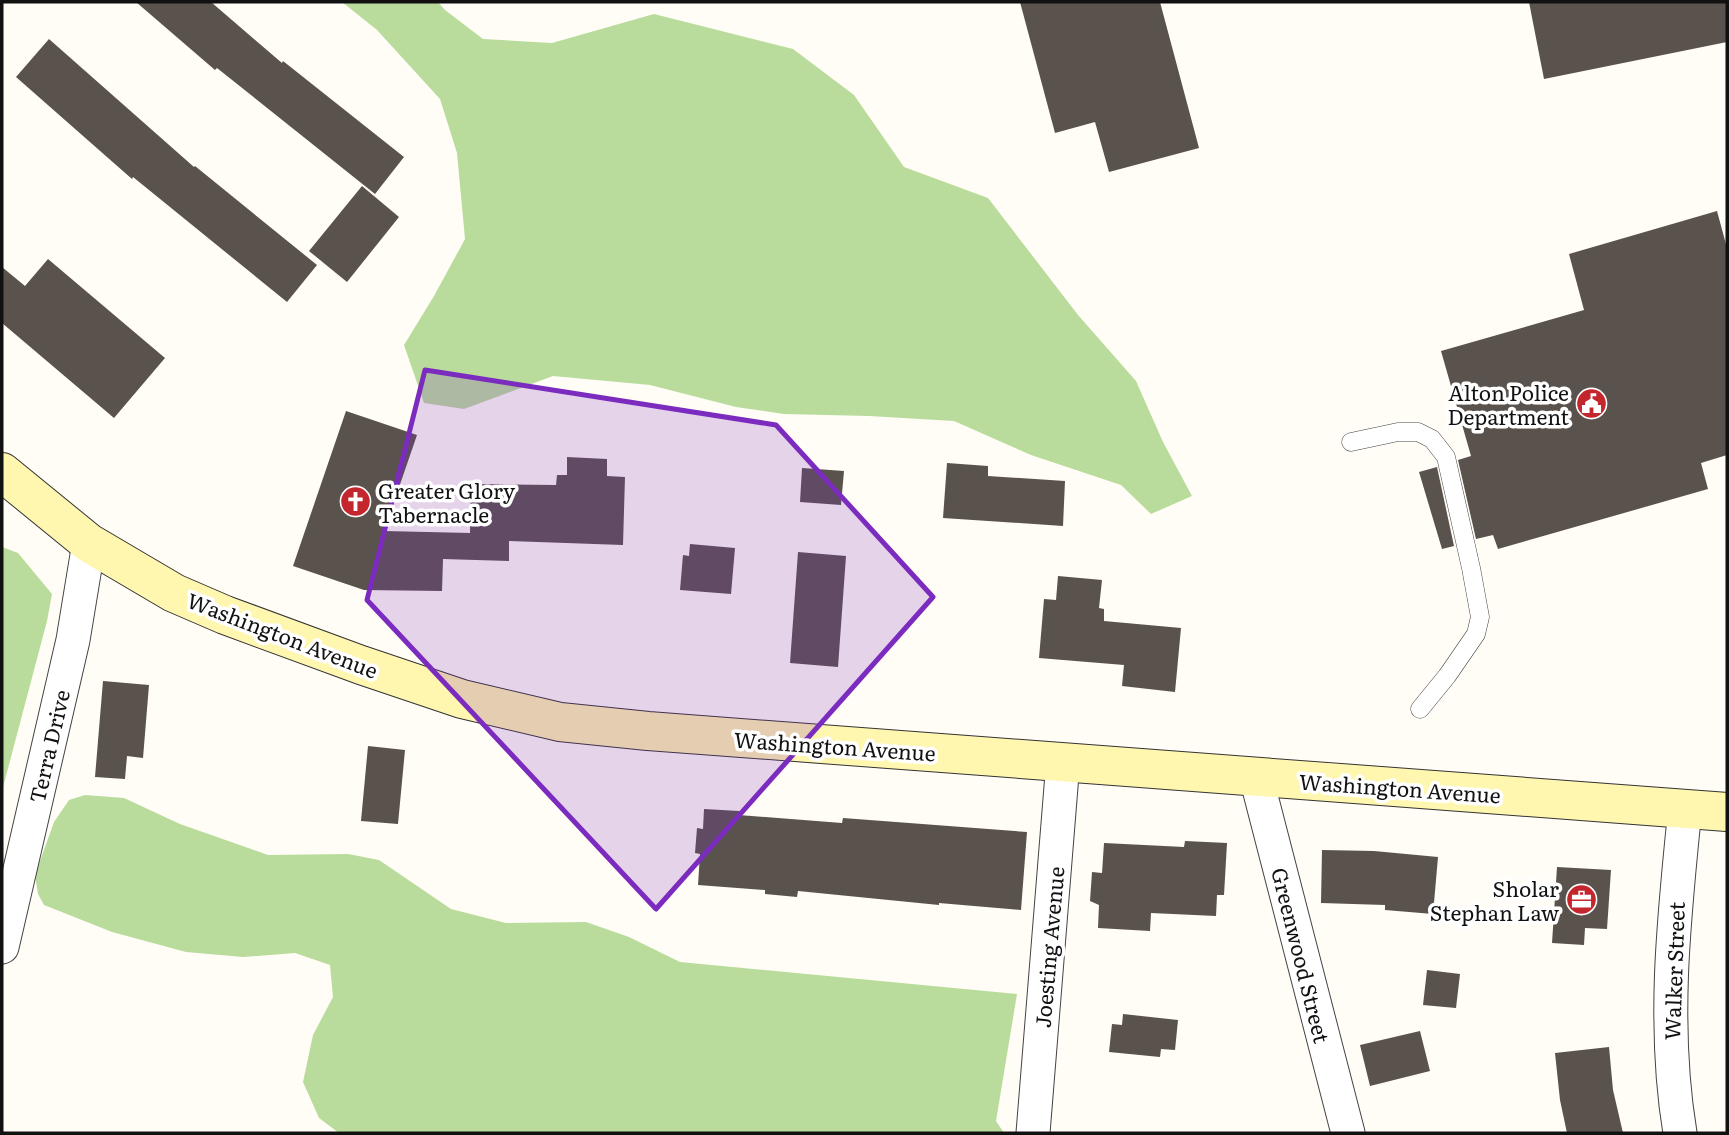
<svg xmlns="http://www.w3.org/2000/svg" width="1729" height="1135" font-family="Literata,serif">
<style>
.forest{fill:#b9dc9c}
.building{fill:#5a524d}
.lines{fill:none;stroke-linecap:round;stroke-linejoin:round}
.service-casing{stroke:#444;stroke-width:19}
.minor-casing{stroke:#444;stroke-width:35}
.secondary-casing{stroke:#333;stroke-width:40}
.service{stroke:#fff;stroke-width:18}
.minor{stroke:#fff;stroke-width:33}
.secondary{stroke:#fff6b0;stroke-width:38}
.marked{fill:#7b2cbf;fill-opacity:0.2;stroke:#7b2cbf;stroke-width:5;stroke-linejoin:round}
.labels{text-anchor:middle;dominant-baseline:central;stroke-width:7;stroke-linejoin:round;paint-order:stroke}
.poi-label{font-size:21px;fill:#111;stroke:#fff;text-anchor:end}
.street-label{font-size:21px;fill:#111;stroke:#fff}
</style>
<rect width="100%" height="100%" fill="#fffdf5"/>
<!-- forest -->
<path class="forest" d="M342,2h96l7,8 38,29 69,4 102,-29 139,35 61,46 50,72 84,31 90,117 58,66 27,61 29,54 -41,18 -30,-29 -90,-30 -77,-34 -85,-5 -85,-2 -48,-7 -86,-22 -97,-9 -89,33 -40,-6 -20,-58 30,-49 31,-57 -8,-86 -17,-54 -63,-69z
M2,547l16,6 34,41 -5,27 -45,170z
M85,795l39,3 56,26 88,31 80,-1 31,6 72,49 55,14 80,-1 43,15 51,25 337,32 -21,127 8,12h-665l-20,-15 -16,-36 10,-47 20,-38 -3,-32 -35,-12 -52,4 -57,-5 -74,-20 -68,-27 -6,-11 -3,-19 19,-53 15,-22z"/>
<!-- building -->
<path class="building" d="M136,2h75l71,61 1,-2 121,96 -29,37 -158,-126 -2,2z
M1020,2h140l39,146 -90,24 -14,-50 -40,11z
M1529,2h198v40l-183,37z
M49,39l145,128 1,-1 122,99 -30,37 -154,-125 -1,2 -116,-102z
M362,186l37,31 -52,65 -38,-31z
M1717,211l10,37v207l-26,8 7,26 -210,60 -5,-14 -17,4 -18,-79 13,-4 -30,-105 143,-41 -15,-56z
M48,259l117,99 -51,60 -112,-95v-56l23,19z
M346,411l71,24 -33,96 86,2 1,-49 85,1 1,-10h10v-18l40,2v17l18,1 -2,68 -114,-4v20l-66,-2 -1,32 -78,-1 -71,-24z
M947,463l41,3v10l77,5 -2,45 -120,-8z
M1437,467l17,79 -12,3 -23,-77z
M802,468l42,3 -3,34 -41,-3z
M690,544l45,4 -4,46 -51,-4 3,-35 6,1z
M798,552l48,4 -8,111 -48,-4z
M1058,576l44,4 -3,28 5,1v12l77,7 -6,64 -53,-6 2,-21 -85,-7 5,-59 12,1z
M103,681l46,4 -6,73 -16,-2 -2,23 -30,-2z
M368,746l37,4 -7,74 -37,-3z
M704,809l35,2v4l103,8 1,-5 184,14 -6,78 -82,-7v2l-141,-14 -1,6 -32,-3v-4l-67,-5 2,-31 -5,-1 2,-25 6,1z
M1185,841l42,2 -3,52h-7l-1,21 -65,-3 -1,18 -52,-3 1,-23 -9,-4 2,-29 10,1 2,-30 80,4z
M1322,850l52,1 64,6 -5,57 -48,-4v-5l-64,-2z
M1557,867l54,3 -4,59 -22,-1 -1,17 -32,-2z
M1427,970l33,4 -4,34 -33,-3z
M1123,1014l55,6 -3,30 -14,-1 -1,8 -51,-5 3,-28 10,1z
M1420,1031l10,40 -60,15 -10,-41z
M1609,1047l4,43 10,43h-56l-7,-33 -5,-47z"/>
<g class="lines">
<defs>
<path id="service" d="M1351,442l47,-10h20l14,7 14,18 25,111 9,49 -4,17 -29,42 -27,33"/>
<path id="minor" d="M1256,777l92,356
M2,947l71,-307 16,-97
M1033,1133l30,-371
M1680,1133c-18,-108 -6,-216 5,-324"/>
<path id="secondary" d="M2,472l87,71 85,50 51,22 136,50 101,34 98,23 88,9 1079,81"/>
</defs>
<!-- service casing -->
<use href="#service" class="service-casing"/>
<!-- minor casing -->
<use href="#minor" class="minor-casing"/>
<!-- secondary casing -->
<use href="#secondary" class="secondary-casing"/>
<!-- service -->
<use href="#service" class="service"/>
<!-- minor -->
<use href="#minor" class="minor"/>
<!-- secondary -->
<use href="#secondary" class="secondary"/>
</g>
<!-- marked area -->
<path class="marked" d="M425,370l351,55 157,172 -277,312 -289,-309z"/>
<!-- icons -->
<defs>
<symbol id="civic-disc" viewBox="-11 -11 22 22"><circle r="9.5" fill="#c4262e" stroke="#fff"/><path d="M-.6-6.5H3V-4.5H.6V-3L4-1V1h2V6H-6V1h2V-1L-.6-3ZM-1.2 2.5V6h2.4V2.5Z" fill="#fff"/></symbol>
<symbol id="church-disc" viewBox="-11 -11 22 22"><circle r="9.5" fill="#c4262e" stroke="#fff"/><path d="M-1.2-6h2.4v3.5h3.3v2.4h-3.3V6h-2.4V-.1h-3.3v-2.4h3.3Z" fill="#fff"/></symbol>
<symbol id="office-disc" viewBox="-11 -11 22 22"><circle r="9.5" fill="#c4262e" stroke="#fff"/><path d="M-6-3h4V-5.5h4V-3h4V5H-6ZM-1-4.5V-3h2v-1.5ZM-6 0V1H6V0Z" fill="#fff"/></symbol>
</defs>
<g fill-rule="evenodd">
<use href="#civic-disc" x="1574" y="386" width="35" height="35"/>
<use href="#church-disc" x="338" y="484" width="35" height="35"/>
<use href="#office-disc" x="1564" y="882" width="35" height="35"/>
</g>
<g class="labels">
<!-- poi labels -->
<g class="poi-label">
<text x="1569" y="391">Alton Police<tspan x="1569" dy="24">Department</tspan></text>
<text x="378" y="489" text-anchor="start">Greater Glory<tspan x="378" dy="24">Tabernacle</tspan></text>
<text x="1559" y="887">Sholar<tspan x="1559" dy="24">Stephan Law</tspan></text>
</g>
<!-- street labels -->
<g class="street-label">
<text transform="translate(283 634) rotate(21)">Washington Avenue</text>
<text transform="translate(835 745) rotate(4)">Washington Avenue</text>
<text transform="translate(48 746) rotate(-77)">Terra Drive</text>
<text transform="translate(1400 787) rotate(4)">Washington Avenue</text>
<text transform="translate(1048 947) rotate(-85)">Joesting Avenue</text>
<text transform="translate(1302 955) rotate(76)">Greenwood Street</text>
<text transform="translate(1673 971) rotate(-88)">Walker Street</text>
</g>
</g>
<!-- border -->
<rect width="1729" height="1135" fill="none" stroke="#111111" stroke-width="7"/>
</svg>
